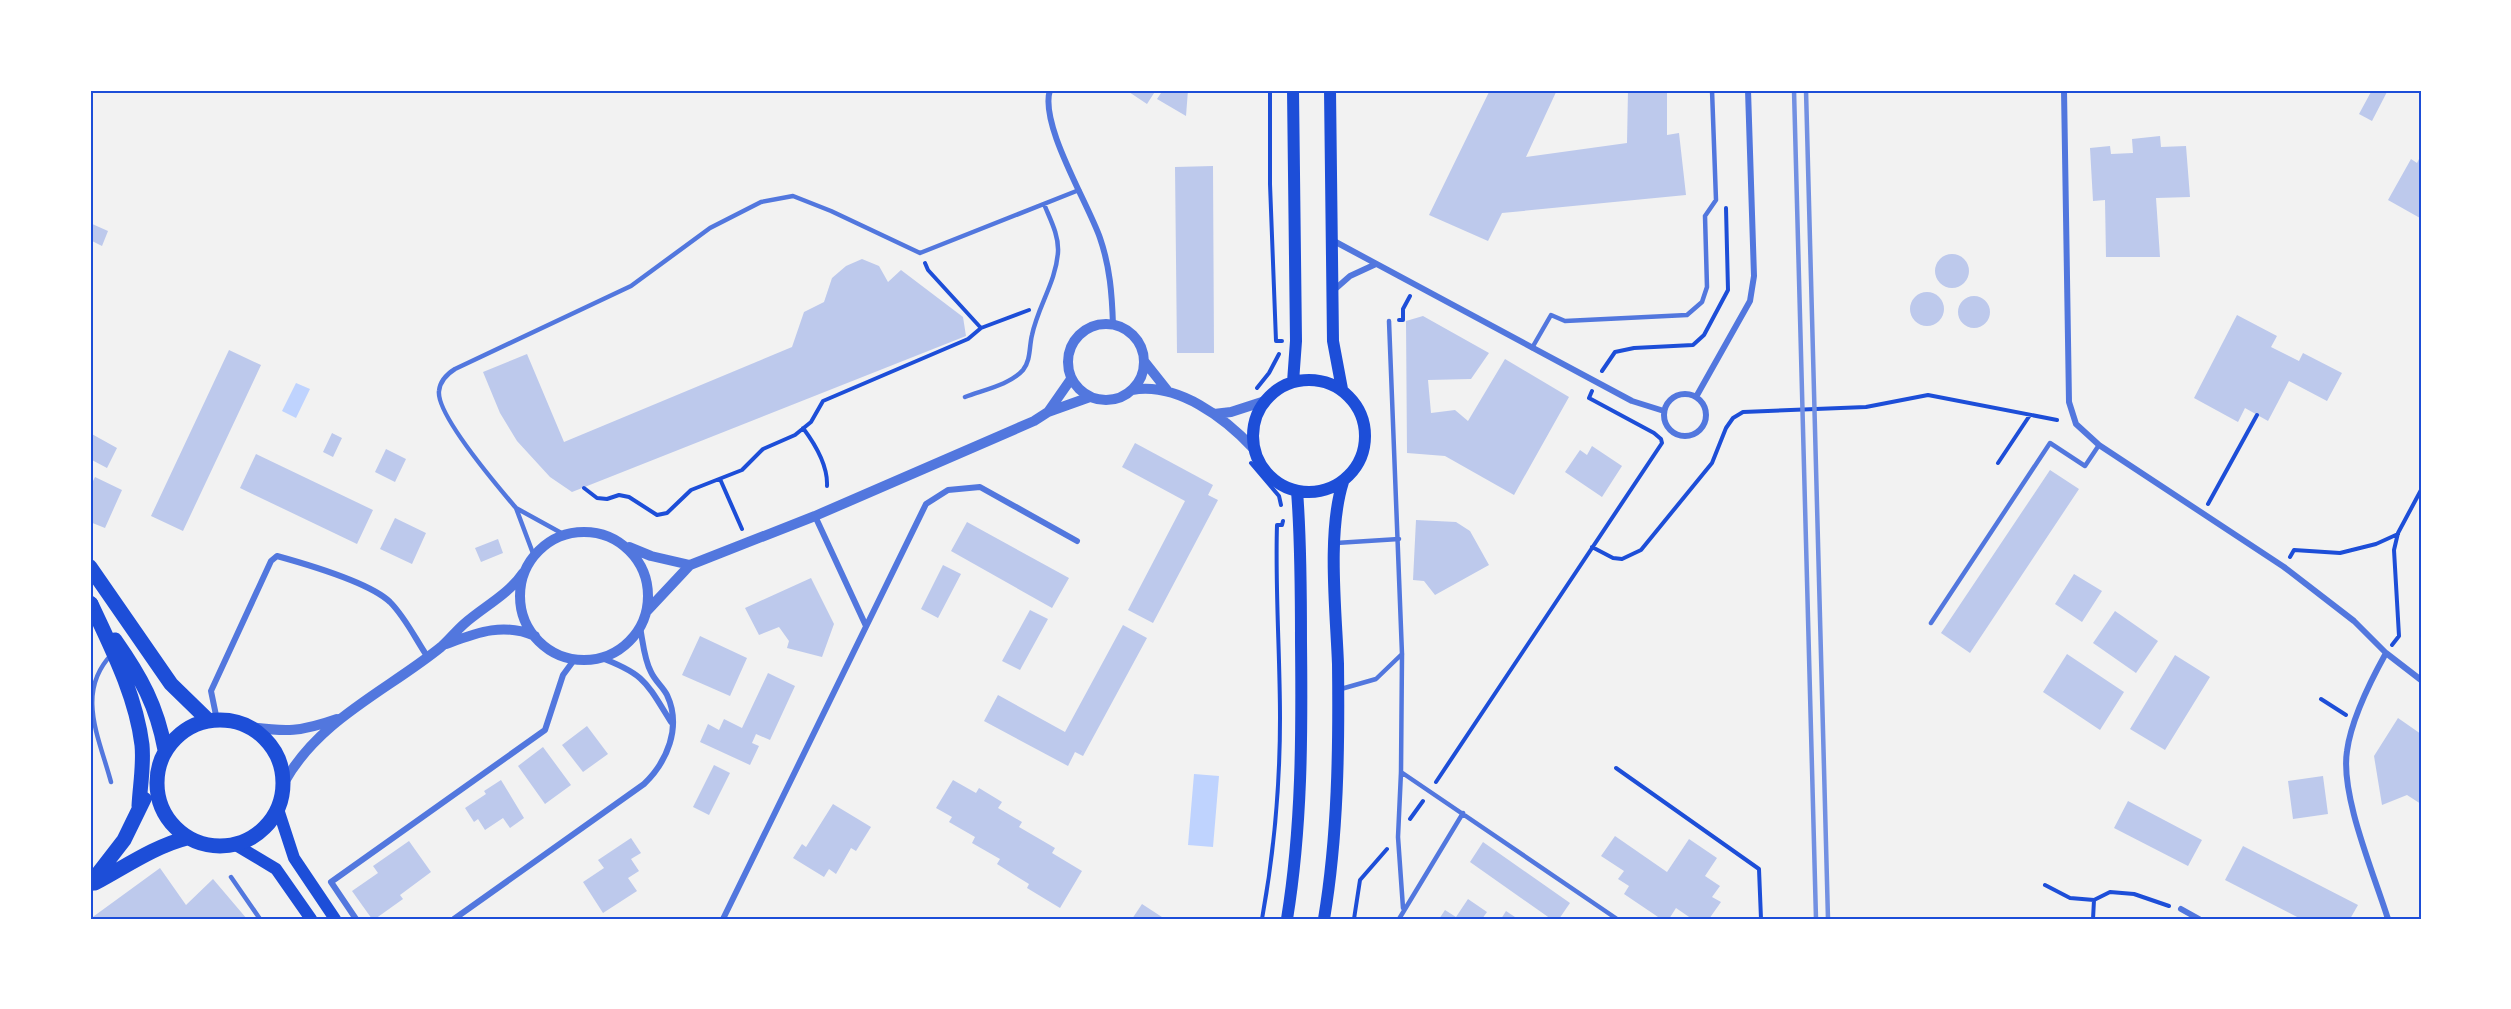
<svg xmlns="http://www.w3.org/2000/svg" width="2511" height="1009" font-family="Poppins,sans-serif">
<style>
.water{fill:#bfd3fe}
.building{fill:#bdc9ec}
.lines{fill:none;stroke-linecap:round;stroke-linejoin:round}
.path{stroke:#1d4ed8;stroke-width:4}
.service{stroke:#5277de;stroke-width:4.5}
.minor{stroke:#5277de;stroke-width:6}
.tertiary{stroke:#5277de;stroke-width:10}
.secondary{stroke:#1d4ed8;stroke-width:12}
.primary{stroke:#1d4ed8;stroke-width:15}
.trunk{stroke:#1d4ed8;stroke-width:15}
.rail{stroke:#7290e2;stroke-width:4.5}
.neatline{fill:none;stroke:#1d4ed8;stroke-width:2}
</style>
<rect width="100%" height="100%" fill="#f2f2f2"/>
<!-- water -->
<path class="water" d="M296,383l14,6 -14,29 -14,-7z
M1194,774l25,2 -6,71 -25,-2z"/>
<!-- building -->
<path class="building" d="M1126,90h30l-9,14z
M1163,90h25l-2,26 -29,-17z
M1490,90h67l-31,67 101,-14 1,-53h39v45l12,-2 7,62 -184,18 -14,28 -59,-26z
M2372,90h16l-16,31 -13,-7z
M2160,136l1,11 25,-1 4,51 -34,1 4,59h-54l-1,-57 -12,1 -3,-53 20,-2 1,8 22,-1 -1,-14z
M2421,155v61l-1,2 -32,-18 23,-41 6,4z
M1213,166l1,187h-37l-2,-186z
M90,223l18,8 -6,15 -12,-6z
M1935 271a17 17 0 1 1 34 0a17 17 0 1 1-34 0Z
M862,259l17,7 9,16 13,-12 62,47 3,19 -394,156 -22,-15 -33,-36 -17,-28 -17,-41 44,-18 37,88 228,-95 12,-35 20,-10 8,-24 14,-12z
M1910 309a17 17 0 1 1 34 0a17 17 0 1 1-34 0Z
M1958 312a16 16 0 1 1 32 0a16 16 0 1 1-32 0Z
M2237,315l40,21 -6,11 28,14 4,-8 39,20 -15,28 -38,-20 -21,40 -23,-13 -7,14 -44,-24z
M1423,316l66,37 -18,26 -43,1 3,33 24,-3 13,11 37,-62 64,38 -55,98 -69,-39 -38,-3 -1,-132z
M229,350l32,15 -78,166 -32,-15z
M90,433l27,15 -10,20 -17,-9z
M332,433l10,5 -9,19 -10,-5z
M1135,443l78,42 -5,10 10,5 -65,123 -25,-13 57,-109 -63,-34z
M1592,446l30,20 -20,31 -37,-25 15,-22 7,5z
M386,449l20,10 -11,23 -20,-10z
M256,454l117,56 -16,34 -117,-56z
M2050,470l29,19 -109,164 -29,-20z
M95,477l27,13 -17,38 -15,-6v-35z
M395,518l31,15 -14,31 -32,-15z
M1416,520l40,2 14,9 19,34 -54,30 -11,-14 -11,-1z
M967,522l102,56 -17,30 -101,-57z
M498,539l5,14 -22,9 -6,-14z
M943,565l18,9 -23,44 -17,-9z
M2074,574l28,17 -20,31 -27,-18z
M811,578l23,46 -12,33 -35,-9 2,-7 -10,-14 -20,8 -14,-27z
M1030,610l18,9 -28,51 -18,-9z
M2115,611l43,30 -22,32 -43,-30z
M1123,625l24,13 -64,118 -8,-4 -7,14 -84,-45 14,-26 67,37z
M700,636l47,22 -17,38 -48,-21z
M2067,654l57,38 -24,38 -57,-38z
M2175,655l35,22 -45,73 -35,-21z
M768,673l27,13 -25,54 -14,-6 -4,9 7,3 -9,19 -50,-23 8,-18 11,6 5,-11 18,9z
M2398,718l23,16v70l-14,-9 -25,10 -8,-49z
M587,726l21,28 -25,18 -21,-27z
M543,747l28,38 -26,19 -27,-38z
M714,765l16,8 -21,42 -16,-8z
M2323,776l5,38 -35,5 -5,-38z
M501,780l23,38 -14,10 -7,-10 -18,12 -7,-11 -4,3 -9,-14 21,-14 -2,-3z
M953,780l23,13 3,-5 23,14 -4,6 24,14 -3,5 36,21 -3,5 30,18 -22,37 -33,-20 2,-4 -32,-20 3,-5 -28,-16 3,-6 -26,-15 3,-5 -16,-9z
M2128,801l74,39 -14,26 -74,-38z
M833,804l38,23 -15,24 -5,-3 -15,26 -7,-5 -5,8 -31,-19 9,-14 4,3z
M1615,836l52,36 22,-33 28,19 -12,18 15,10 -8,11 9,5 -12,17h-17l-16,-11 -7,11h-8l-37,-25 5,-8 -11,-7 6,-8 -23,-15z
M631,838l10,15 -10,6 8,12 -11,7 9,13 -34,22 -20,-31 21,-14 -6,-8z
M409,841l22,31 -31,23 3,4 -28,20h-3l-20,-28 26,-18 -5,-7z
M1483,842l87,61 -11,16h-8l-81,-57z
M2243,846l115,59 -8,14h-49l-76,-39z
M160,868l26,37 27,-26 34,40h-157z
M1468,899l19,13 -5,7h-43l6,-9 11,7z
M1142,904l23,15h-33z
M1506,911l12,8h-17z"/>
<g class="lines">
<!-- path -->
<path class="path" d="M1270,90v94l6,157h6
M925,263l3,7 53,58
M1399,320h4v-11l7,-13
M1602,371l13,-19 19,-4 59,-3 11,-10 24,-45 -2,-82
M1257,388l12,-15 10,-19
M803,428c12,16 25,38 24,58
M1251,463l28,33 2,9
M1998,463l32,-48
M720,479l22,50
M584,488l13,10 10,1 12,-4 10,2 28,18 10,-2 24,-23 51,-20 21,-21 32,-14 16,-13 12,-21 145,-62 13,-11 48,-18
M2208,504l49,-89
M1592,547l21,11 9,1 19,-9 71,-87 14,-35 7,-10 10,-6 123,-5 62,-12 129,25
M2290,557l4,-7 46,3 36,-9 22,-10
M2392,645l7,-9 -5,-86 4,-17 23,-43
M2321,699l25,16
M1616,768l143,101 2,50
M1436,782l226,-339 -1,-4 -7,-6 -65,-35 3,-7
M1410,819l13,-18
M2045,885l25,13 24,2 16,-8 24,2 35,12
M1262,919c12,-66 18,-134 18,-201 0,-64 -5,-129 -3,-193h5l1,-4
M1354,919l6,-39 27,-31
M2093,919l1,-19"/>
<!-- service -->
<path class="service" d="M1389,321l13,333 -1,118 -3,65 5,71
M1532,348l19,-33 14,6 122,-6 15,-13 5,-15 -2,-71 11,-16 -4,-110
M965,397c18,-7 45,-12 58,-27 8,-10 6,-23 9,-35 6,-29 24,-53 26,-83 1,-17 -8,-33 -14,-48
M516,508c-17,-20 -80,-93 -77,-117 1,-10 8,-17 16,-22l176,-83 79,-58 51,-26 32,-6 38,15 89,42 159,-63
M1336,543l63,-4
M534,556l-18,-48 49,27
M1931,623l119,-180 35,23 14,-21
M1341,689l35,-10 26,-25
M1401,772l216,147
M111,782c-12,-45 -36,-90 1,-128
M231,877l29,42
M1399,919l64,-106"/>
<!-- minor -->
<path class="minor" d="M1050,90c-11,34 38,113 50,148 10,29 12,56 13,87
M2064,90l5,312 7,22 23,21 185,122 70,54 32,32 35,27
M1332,240l300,161 32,10
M1334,290l16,-14 26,-12
M1664 415a21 21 0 1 1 42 0a21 21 0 1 1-42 0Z
M1696,397l54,-96 4,-25 -6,-186
M815,516l51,110
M2386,653c-15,27 -35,68 -39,98 -7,44 27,123 41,168
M599,657c46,17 47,25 72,65
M217,720l-6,-29 60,-130 6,-5c29,8 92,26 113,46 15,15 25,36 37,54
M2181,909l18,10
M356,919l-25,-37 214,-152 18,-55 11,-15 4,-1
M454,919l190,-135c23,-22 38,-57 23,-89 -4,-8 -12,-14 -16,-23 -7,-13 -8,-30 -11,-45
M723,919l203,-415 22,-14 32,-3 97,54"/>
<!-- tertiary -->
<path class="tertiary" d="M1068 362a38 38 0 1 1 76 0a38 38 0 1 1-76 0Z
M1144,361l23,29
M1132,390c46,-8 93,28 122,59
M1048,412l23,-33
M1214,414l17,-2 34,-11
M520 596a64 64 0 1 1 128 0a64 64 0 1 1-128 0Z
M629,547l22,9 39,9
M646,612l44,-47 125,-49 219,-95 14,-9 42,-15
M446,644c30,-11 57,-22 89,-8
M249,727c38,5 51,5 88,-8
M285,781c35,-62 103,-91 156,-134 8,-7 15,-16 23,-23 19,-17 44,-29 59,-51"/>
<!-- secondary -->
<path class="secondary" d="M1330,90l3,251 9,48
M1253 436a56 56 0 1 1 112 0a56 56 0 1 1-112 0Z
M1293,382l3,-41 -3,-251
M278,809l16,49 41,61
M236,845l40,24 35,50
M1287,919c15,-92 15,-185 14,-277 0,-50 0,-101 -4,-151
M1324,919c14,-84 15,-171 14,-255 -2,-53 -11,-132 5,-182"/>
<!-- primary -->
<path class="primary" d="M90,567l81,117 38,37
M91,604c21,45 45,92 51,141 2,20 -2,41 -3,61
M115,640c26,37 42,66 50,110
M157 783a63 63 0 1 1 126 0a63 63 0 1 1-126 0Z
M95,883c30,-16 60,-37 92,-45
M90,884l34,-44 20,-41"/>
<!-- trunk -->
<path class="trunk" d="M90,603l1,1"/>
<!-- rail -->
<path class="rail" d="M1794,90l22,829
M1806,90l22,829"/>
</g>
<!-- border -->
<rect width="2511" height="1009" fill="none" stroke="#ffffff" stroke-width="183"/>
<rect x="92" y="92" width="2328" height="826" class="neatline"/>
</svg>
